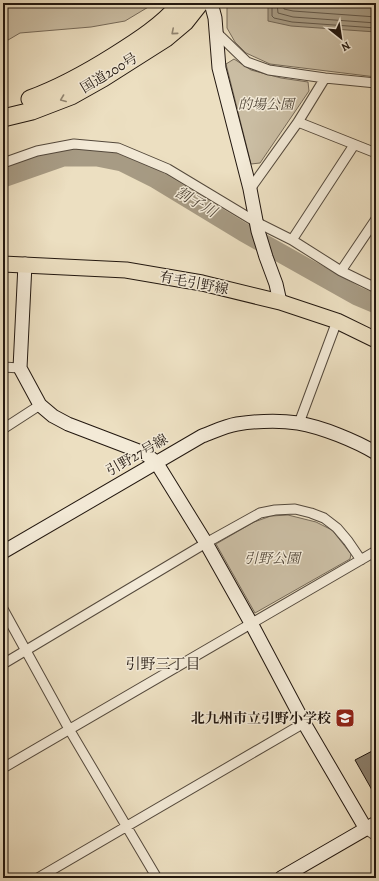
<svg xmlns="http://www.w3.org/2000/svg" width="379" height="881" font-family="Alegreya,'Noto Serif JP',serif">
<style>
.green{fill:#cabda3;stroke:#766a59}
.water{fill:#a79b84;stroke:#726655}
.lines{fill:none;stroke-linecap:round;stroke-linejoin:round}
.shore{stroke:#64594a;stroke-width:1}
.river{stroke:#a79b84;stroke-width:19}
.building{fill:#8b7f6c;stroke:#22170f}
.street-casing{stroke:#54493c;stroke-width:11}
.secondary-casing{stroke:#22170f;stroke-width:15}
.primary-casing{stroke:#22170f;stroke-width:17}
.highway-casing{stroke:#22170f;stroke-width:19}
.street{stroke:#f3ead7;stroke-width:9}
.secondary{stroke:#f3ead7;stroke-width:13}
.primary{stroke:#ecdfc1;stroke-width:15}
.highway{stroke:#ecdfc1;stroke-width:17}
.oneway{stroke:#918571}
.labels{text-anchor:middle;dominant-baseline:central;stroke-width:3;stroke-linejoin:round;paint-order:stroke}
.street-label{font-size:14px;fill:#22170f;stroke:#f3ead7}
.park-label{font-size:14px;font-style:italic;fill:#54493b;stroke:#f3ead7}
.poi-label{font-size:14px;font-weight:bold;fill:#22170f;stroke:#f3ead7;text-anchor:end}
.water-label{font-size:15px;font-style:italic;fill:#574c3e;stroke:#f3ead7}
.neighbourhood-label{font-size:15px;fill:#22170f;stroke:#f3ead7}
</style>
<rect width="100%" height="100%" fill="#ecdfc1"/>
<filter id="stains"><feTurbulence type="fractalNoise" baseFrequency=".005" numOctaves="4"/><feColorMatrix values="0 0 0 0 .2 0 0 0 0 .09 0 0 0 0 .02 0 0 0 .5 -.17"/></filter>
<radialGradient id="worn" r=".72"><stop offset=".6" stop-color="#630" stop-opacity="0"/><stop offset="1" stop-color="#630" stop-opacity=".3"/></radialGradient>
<!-- green -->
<path class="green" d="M3,3h152l-30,18 -34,6 -71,6 -17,10z
M227,3h149v74l-106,-13 -24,-11 -11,-11 -8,-14z
M234,59l17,11 30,8 27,4 1,9 -49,72 -9,1 -25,-100z
M288,515l28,7 16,8 19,24 -1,5 -95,54 -39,-69 38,-22 17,-6z"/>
<!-- water -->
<path class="water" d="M268,3h108v29l-85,-6 -23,-5z"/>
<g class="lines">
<!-- shore -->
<path class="shore" d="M272,3v13l2,2 18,4 84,6
M277,3l1,10 15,4 83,6
M283,3l1,6 9,2 83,6"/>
<!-- river -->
<path class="river" d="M3,178l60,-21h34l25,5 32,16 89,54 114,64 19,8"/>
</g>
<!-- building -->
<path class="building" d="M376,749v48l-21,-37z"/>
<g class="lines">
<defs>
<path id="street" d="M216,32l31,30 22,8 56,8 51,5
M298,122l78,31
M3,163l34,-12 37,-7 44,4 50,21 88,53 36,18 49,31 35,17
M250,189l48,-67 27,-44
M292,240l62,-95
M341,271l35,-52
M3,367l17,1
M299,423l38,-102
M3,429l37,-24
M3,609l66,120 88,149
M3,664l203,-121 54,-30 15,-3 20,-1 16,4 13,5 13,10 11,13 13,19
M3,768l373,-217
M366,829l10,7
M38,878l266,-155"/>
<path id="secondary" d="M211,3l4,15 4,50 31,121 8,42 8,26 10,27 4,18
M25,264l-5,104 20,37 13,11 15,8 76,29 12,9 50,81 45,80 53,100 62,106
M3,552l199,-116c11,-4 23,-10 35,-12 20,-3 42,-4 61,-1 24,4 58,18 78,30
M281,878l95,-55"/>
<path id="primary" d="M3,264l123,6 76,13 78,19 57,19 39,19"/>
<path id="highway" d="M30,99c30,-11 57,-26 84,-43 24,-15 49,-31 67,-53
M3,118l29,-7 39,-15 32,-18 63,-40 19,-16 15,-19"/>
</defs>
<!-- street casing -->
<use href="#street" class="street-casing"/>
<!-- secondary casing -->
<use href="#secondary" class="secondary-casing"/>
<!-- primary casing -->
<use href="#primary" class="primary-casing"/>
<!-- highway casing -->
<use href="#highway" class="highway-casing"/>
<!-- street -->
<use href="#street" class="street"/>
<!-- secondary -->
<use href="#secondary" class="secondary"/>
<!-- primary -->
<use href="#primary" class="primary"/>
<!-- highway -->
<use href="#highway" class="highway"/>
</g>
<!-- one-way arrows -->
<defs><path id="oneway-chevron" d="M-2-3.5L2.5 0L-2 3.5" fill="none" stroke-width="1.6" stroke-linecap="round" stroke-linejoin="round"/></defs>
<g class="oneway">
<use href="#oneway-chevron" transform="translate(174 32) rotate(139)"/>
<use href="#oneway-chevron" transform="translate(63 99) rotate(159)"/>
</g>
<!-- icons -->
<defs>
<symbol id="school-square" viewBox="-11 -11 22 22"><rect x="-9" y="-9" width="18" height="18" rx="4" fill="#8f2418" stroke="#f3ead7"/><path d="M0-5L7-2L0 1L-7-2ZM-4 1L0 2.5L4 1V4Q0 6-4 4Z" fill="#fff"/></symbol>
</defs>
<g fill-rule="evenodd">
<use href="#school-square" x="334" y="707" width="22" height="22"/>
</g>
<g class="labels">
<!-- street labels -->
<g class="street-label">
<text transform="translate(109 73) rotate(-31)">国道200号</text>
<text transform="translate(194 283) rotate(11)">有毛引野線</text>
<text transform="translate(137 455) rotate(-30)">引野27号線</text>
</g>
<!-- park labels -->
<g class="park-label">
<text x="266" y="104">的場公園</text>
<text x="272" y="558">引野公園</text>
</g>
<!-- poi labels -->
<g class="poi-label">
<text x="331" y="718">北九州市立引野小学校</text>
</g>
<!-- water labels -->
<g class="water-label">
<text transform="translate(196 202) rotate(30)">割子川</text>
</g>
<!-- neighbourhood labels -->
<g class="neighbourhood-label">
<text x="163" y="664">引野三丁目</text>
</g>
</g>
<!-- margin -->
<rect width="379" height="881" fill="none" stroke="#ecdfc1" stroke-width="16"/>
<rect x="4" y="4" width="371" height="873" fill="none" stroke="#22170f" stroke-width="2"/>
<rect x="8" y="8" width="363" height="865" fill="none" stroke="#22170f"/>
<!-- north arrow -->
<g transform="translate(341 38) rotate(150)" stroke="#f3ead7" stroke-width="3" paint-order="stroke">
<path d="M0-3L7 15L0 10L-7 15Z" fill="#22170f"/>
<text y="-6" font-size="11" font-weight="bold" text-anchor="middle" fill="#22170f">N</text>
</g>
<rect width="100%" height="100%" filter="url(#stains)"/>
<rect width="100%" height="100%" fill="url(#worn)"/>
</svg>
